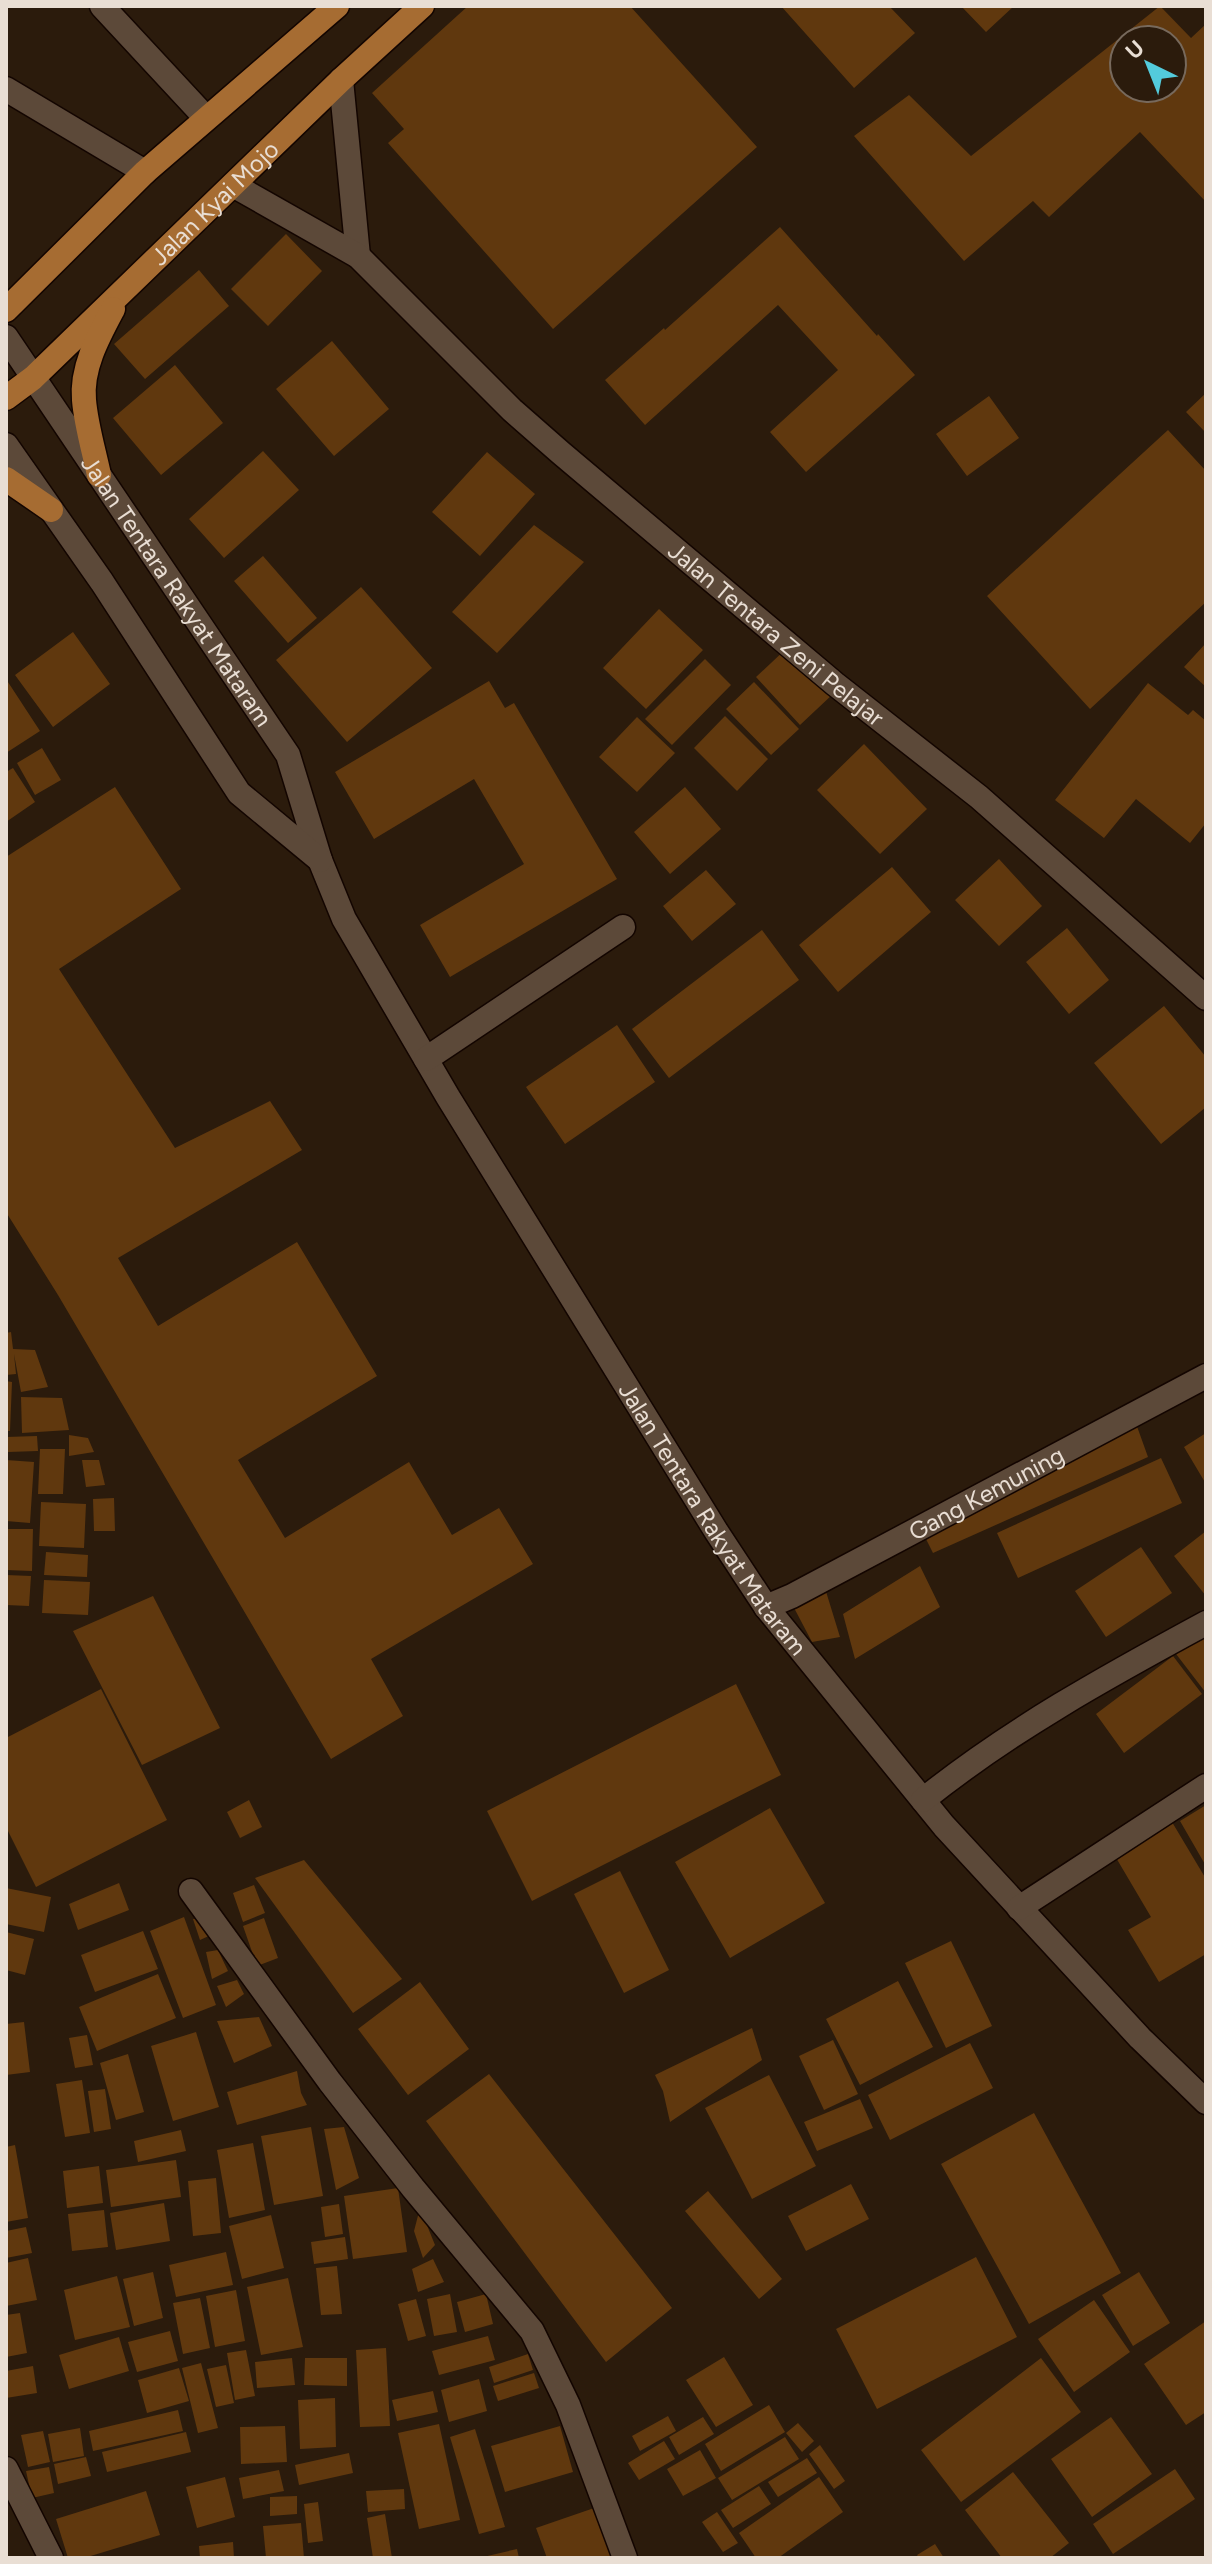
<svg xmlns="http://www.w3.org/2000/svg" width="1212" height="2564" font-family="Figtree,sans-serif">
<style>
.building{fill:#60380e;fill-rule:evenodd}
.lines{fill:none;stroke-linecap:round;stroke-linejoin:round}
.minor-casing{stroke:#130500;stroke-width:27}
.major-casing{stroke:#130500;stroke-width:27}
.minor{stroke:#5c4939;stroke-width:24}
.major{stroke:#a66c32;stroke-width:24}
.labels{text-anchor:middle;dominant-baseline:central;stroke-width:8;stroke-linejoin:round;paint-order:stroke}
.street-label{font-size:24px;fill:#e9ded4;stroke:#2b1b0c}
</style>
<rect width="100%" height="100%" fill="#2b1b0c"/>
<!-- building -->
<path class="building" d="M468,6h162l127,141 -204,182 -165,-186 16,-14 -32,-36z
M781,6h108l26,27 -61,55z
M961,6h53l-28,26z
M1160,6l31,32 15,-14v178l-66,-70 -91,85 -16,-16 -69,60 -110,-125 55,-41 62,61zM1124,40h48v48h-48z
M780,227l97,109 1,-2 37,41 -109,97 -36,-40 68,-62 -60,-65 -133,120 -40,-45 59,-52 1,2z
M286,234l36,37 -54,55 -37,-37z
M199,270l30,36 -84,73 -31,-35z
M332,341l57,68 -55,47 -58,-67z
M175,365l48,58 -62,52 -48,-57z
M1206,393v40l-20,-21z
M989,396l30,42 -52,38 -31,-42z
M1168,430l38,41v131l-116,107 -103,-113z
M263,451l36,39 -75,68 -35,-39z
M487,452l48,42 -55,62 -48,-44z
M534,525l50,37 -87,91 -45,-41z
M263,556l54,62 -29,25 -54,-62z
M361,587l71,81 -85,74 -71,-82z
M659,609l44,41 -57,59 -43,-41z
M73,632l37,52 -57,43 -38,-52z
M1206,643v44l-22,-20z
M788,647l45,47 -33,31 -44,-48z
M705,659l26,26 -59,60 -27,-26z
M6,679l34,52 -34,22z
M489,681l16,27 9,-5 103,176 -167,98 -30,-52 104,-61 -50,-85 -100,60 -39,-67z
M754,682l45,47 -28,26 -45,-46z
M1148,683l40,32 5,-5 13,11v102l-16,20 -54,-44 -32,39 -49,-38z
M725,716l43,43 -31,32 -43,-43z
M637,717l38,36 -38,39 -38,-35z
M864,744l63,65 -47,45 -63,-64z
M42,748l19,32 -26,15 -18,-32z
M13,768l22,34 -29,20v-50z
M115,787l66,102 -122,80 116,179 95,-47 32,49 -184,108 40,68 139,-84 80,134 -139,84 47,78 124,-76 43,73 47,-27 34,56 -162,95 32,57 -72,43 -273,-464 -52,-83v-355z
M685,787l36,42 -51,45 -36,-42z
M999,859l43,47 -43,40 -44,-46z
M892,867l39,45 -93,80 -39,-47z
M706,870l30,34 -44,37 -29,-35z
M1067,928l42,52 -40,34 -43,-52z
M762,930l37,50 -130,98 -37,-49z
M1164,1006l42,51v50l-45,37 -67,-81z
M617,1025l38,57 -90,62 -39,-57z
M11,1332l2,17 22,1 13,37 -27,5 -7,-38 2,20 -10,1v-42z
M6,1381l6,1 -2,49h-4z
M21,1397l41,1 7,32 -47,3z
M1134,1418l14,39 -215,96 -10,-20z
M1206,1433v51l-22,-37z
M69,1435l19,3 6,14 -25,4z
M37,1436l1,15 -30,1 -2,-15z
M40,1449h25l-2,45h-25z
M1161,1458l21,45 -164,75 -21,-45z
M6,1460l28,2 -4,61 -24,-2z
M82,1460h17l6,25 -19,2z
M114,1498l1,33h-21l-1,-32z
M41,1502l45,2 -2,44 -45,-2z
M6,1529h27l-1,42 -26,-1z
M1206,1531v65l-32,-40z
M1141,1547l31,46 -66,44 -31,-46z
M46,1552l42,3 -1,22 -43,-2z
M920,1566l20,41 -85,52 -12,-45z
M6,1575l25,1 -2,30 -23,-1z
M44,1580l46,2 -2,33 -46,-2z
M824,1585l16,52 -28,5 -20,-38z
M153,1596l67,132 -78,37 -69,-134z
M1201,1630l5,7v56l-33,-43z
M1173,1656l29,38 -78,59 -28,-39z
M736,1684l45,91 -249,126 -45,-90z
M101,1689l66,131 -131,67 -30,-60v-89z
M249,1800l13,27 -22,11 -13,-26z
M1206,1805v61l-26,-45z
M770,1808l55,95 -95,55 -55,-96z
M1172,1822l34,57v75l-47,28 -31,-52 23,-13 -36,-61z
M304,1860l98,119 -49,34 -98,-135z
M620,1871l49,99 -45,23 -50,-99z
M119,1883l10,27 -51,20 -9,-26z
M254,1885l11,28 -22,9 -10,-29z
M6,1888l45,9 -7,35 -38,-8z
M184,1917l32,88 -33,13 -33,-87z
M203,1918l8,17 -11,5 -7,-21z
M264,1918l14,40 -21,8 -14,-40z
M143,1931l15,38 -63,23 -14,-37z
M6,1932l28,7 -9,36 -19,-5z
M951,1941l41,85 -46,22 -41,-85z
M218,1950l10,21 -16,8 -6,-27z
M158,1974l18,44 -79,33 -18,-44z
M237,1980l7,14 -18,13 -9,-21z
M898,1981l35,66 -73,38 -34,-66z
M420,1982l49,67 -61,46 -50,-66z
M259,2017l13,29 -38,17 -17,-42z
M24,2022l6,50 -24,3v-51z
M752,2028l10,32 -92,62 -7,-31 -8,-16z
M196,2032l23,75 -46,14 -22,-75z
M87,2035l6,30 -18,3 -6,-30z
M833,2040l25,54 -34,16 -25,-54z
M970,2043l23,45 -103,52 -22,-45z
M128,2054l16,58 -28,8 -16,-57z
M297,2071l4,22 6,12 -70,20 -10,-33z
M489,2074l183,234 -66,54 -180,-241z
M769,2075l47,91 -64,33 -47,-91z
M82,2080l8,53 -25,4 -9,-53z
M105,2089l6,40 -17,3 -6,-41z
M860,2099l13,29 -56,23 -13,-29z
M1034,2113l87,160 -92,51 -88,-160z
M311,2127l12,69 -49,9 -13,-69z
M344,2127l15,51 -23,12 -12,-61z
M181,2130l5,21 -48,11 -4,-21z
M253,2143l12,67 -36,8 -12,-68z
M15,2145l13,73 -22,4v-75z
M176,2160l5,37 -70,10 -5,-37z
M99,2166l4,37 -36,5 -4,-37z
M216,2178l5,55 -28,3 -5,-55z
M851,2184l18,35 -63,32 -18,-35z
M398,2188l9,64 -54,7 -9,-63z
M708,2191l74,88 -23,20 -74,-88z
M164,2203l6,38 -54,9 -6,-37z
M339,2204l4,30 -18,3 -4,-30z
M420,2208l15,37 -12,13 -9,-27z
M104,2210l4,37 -36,4 -4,-37z
M271,2215l13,53 -42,11 -13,-53z
M26,2227l6,26 -26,5v-27z
M345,2237l3,22 -34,5 -3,-22z
M226,2252l7,33 -57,12 -7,-32z
M976,2257l41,80 -140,72 -41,-80z
M28,2258l9,42 -31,6v-43z
M433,2259l11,23 -26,10 -6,-23z
M337,2266l5,48 -21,1 -5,-47z
M153,2272l10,46 -29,8 -11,-47z
M1139,2272l31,51 -37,23 -31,-51z
M117,2276l13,51 -55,13 -11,-50z
M288,2278l15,69 -42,8 -14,-68z
M236,2290l9,51 -30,6 -9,-51z
M450,2294l7,38 -23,4 -7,-37z
M486,2294l7,30 -28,8 -8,-30z
M200,2298l10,50 -27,6 -10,-51z
M416,2299l10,37 -18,5 -10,-37z
M1094,2300l36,52 -56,40 -36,-53z
M20,2313l7,40 -21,4v-42z
M1206,2321v91l-20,13 -42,-61z
M170,2331l8,30 -41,11 -9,-30z
M488,2336l7,24 -56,15 -7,-24z
M119,2337l10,34 -60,18 -10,-34z
M386,2348l4,78 -30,1 -4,-77z
M246,2350l9,46 -20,4 -8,-47z
M528,2354l5,16 -39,13 -5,-16z
M724,2357l29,48 -37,22 -30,-47z
M292,2358l3,27 -38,3 -2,-26z
M305,2358h42v28l-43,-1z
M1041,2358l40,54 -120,90 -40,-52z
M201,2363l17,65 -20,5 -16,-65z
M226,2365l8,38 -18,4 -9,-38z
M33,2366l4,27 -31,5v-27z
M179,2368l10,33 -42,12 -9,-33z
M534,2373l5,15 -41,13 -5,-15z
M479,2379l8,32 -38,11 -8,-32z
M433,2391l5,21 -41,9 -5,-21z
M335,2398l1,49 -36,2 -2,-49z
M769,2405l16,27 -64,39 -16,-27z
M178,2410l5,21 -90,20 -4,-20z
M668,2416l8,15 -36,20 -8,-15z
M703,2417l11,17 -35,21 -10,-18z
M1111,2417l41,57 -60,43 -41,-58z
M798,2423l16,18 -12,11 -16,-19z
M439,2424l21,96 -41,9 -21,-96z
M285,2426l2,36 -46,2 -1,-37z
M560,2426l13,46 -68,20 -14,-46z
M80,2428l4,28 -31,6 -5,-28z
M475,2429l30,98 -26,7 -29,-97z
M43,2431l7,31 -22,5 -7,-32z
M186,2432l5,20 -84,20 -5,-20z
M785,2437l14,22 -67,41 -14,-22z
M664,2441l11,18 -36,21 -11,-17z
M820,2445l25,36 -11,8 -25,-35z
M700,2450l16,28 -33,18 -16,-27z
M349,2453l4,20 -54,12 -4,-20z
M86,2457l5,19 -33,8 -4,-20z
M807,2458l10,15 -39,24 -10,-15z
M49,2467l5,26 -22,5 -6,-27z
M1175,2469l20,30 -82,55 -20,-30z
M279,2470l5,21 -41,8 -4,-21z
M1013,2472l56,71 -19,15h-48l-37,-48z
M225,2477l10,40 -38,11 -11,-41z
M819,2477l24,35 -65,46h-22l-17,-25z
M759,2486l12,18 -38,24 -12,-18z
M404,2489l1,20 -37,3 -2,-21z
M146,2491l14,44 -76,23h-16l-12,-39z
M297,2496v18l-27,2v-19z
M318,2502l5,39 -15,2 -4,-39z
M597,2507l17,51h-67l-11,-30z
M717,2512l21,31 -15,9 -21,-30z
M385,2514l7,44h-19l-6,-40z
M301,2523l3,35h-38l-3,-32z
M233,2542l1,16h-34l-1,-12z
M935,2544l9,14h-25l-2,-3z
M517,2549l2,9h-36v-1z"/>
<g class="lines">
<defs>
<g id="minor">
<path d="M102,6l104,112"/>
<path d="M341,80l17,176"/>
<path d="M6,89l139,83"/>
<path id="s1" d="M233,185l125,71 154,154 49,43 274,231 144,113 227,201"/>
<path id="s2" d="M6,337l282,418 32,105 24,59 104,178 268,434 50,76 178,219 196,212 66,64"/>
<path d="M6,445l96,137 137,211 81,67"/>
<path d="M426,1059l197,-132"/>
<path id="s3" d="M766,1607l26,-11 414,-220"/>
<path d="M923,1800c87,-70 185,-124 283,-177"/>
<path d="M191,1891l139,191 83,106 119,143 36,74 57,153"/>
<path d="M1019,1908l187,-122"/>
<path d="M6,2469l45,89"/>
</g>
<g id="major">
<path d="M6,310l139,-138 192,-166"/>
<path id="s4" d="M6,398l27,-20 308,-298 81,-74"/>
<path d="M99,475c-5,-24 -13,-50 -15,-75 -3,-32 14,-63 29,-91"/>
<path d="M6,479l45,31"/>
</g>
</defs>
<!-- minor casing -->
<use href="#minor" class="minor-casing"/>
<!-- major casing -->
<use href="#major" class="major-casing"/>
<!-- minor -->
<use href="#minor" class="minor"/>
<!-- major -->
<use href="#major" class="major"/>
</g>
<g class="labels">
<!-- street labels -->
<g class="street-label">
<text stroke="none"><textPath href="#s4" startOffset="286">Jalan Kyai Mojo</textPath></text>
<text stroke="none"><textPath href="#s2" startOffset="306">Jalan Tentara Rakyat Mataram</textPath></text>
<text stroke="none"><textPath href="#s1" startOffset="708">Jalan Tentara Zeni Pelajar</textPath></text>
<text stroke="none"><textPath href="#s3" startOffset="248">Gang Kemuning</textPath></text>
<text stroke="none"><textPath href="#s2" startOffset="1382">Jalan Tentara Rakyat Mataram</textPath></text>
</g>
</g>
<!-- border -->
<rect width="1212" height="2564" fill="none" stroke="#e9ded4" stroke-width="16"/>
<!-- north arrow -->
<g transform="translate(1148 64) rotate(317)"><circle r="38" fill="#2b1b0c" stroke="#77695c" stroke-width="2"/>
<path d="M0-6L14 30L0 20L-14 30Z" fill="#53cbdc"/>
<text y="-12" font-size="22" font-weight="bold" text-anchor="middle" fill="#e9ded4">U</text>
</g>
</svg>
